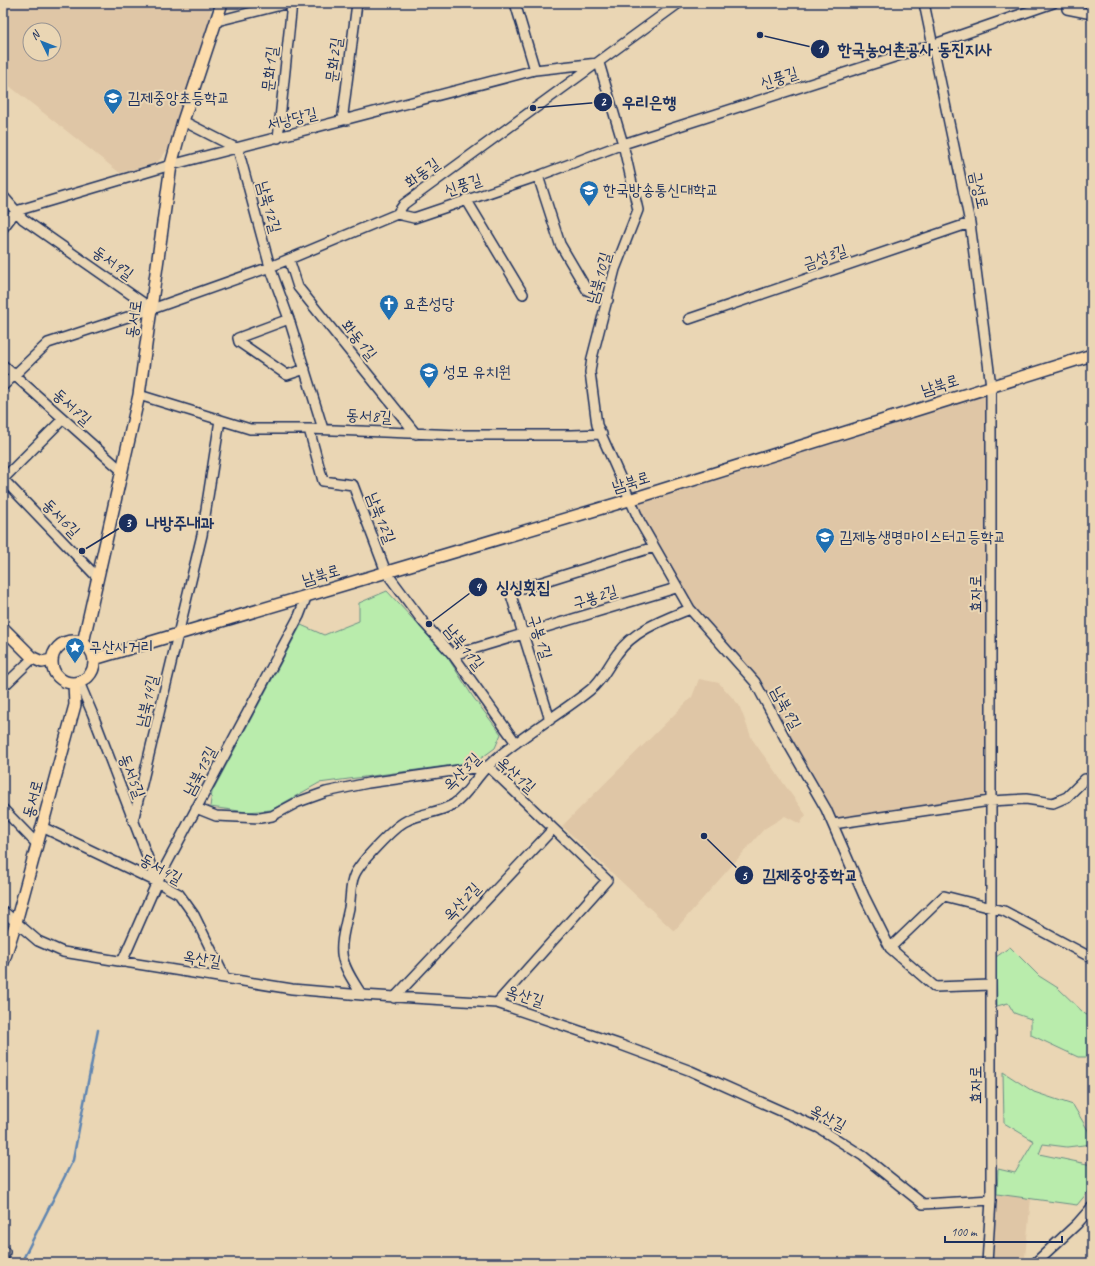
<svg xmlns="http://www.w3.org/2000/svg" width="1095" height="1266" font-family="Caveat,'Poor Story',sans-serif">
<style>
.built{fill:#dfc6a6;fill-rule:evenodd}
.green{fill:#b9ecac;stroke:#6a8e85}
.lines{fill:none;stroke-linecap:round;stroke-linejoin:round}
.stream{stroke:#5f85b1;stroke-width:2.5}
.minor-casing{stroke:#1b2f5e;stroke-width:12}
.major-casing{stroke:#1b2f5e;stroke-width:14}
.minor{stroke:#ead6b4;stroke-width:9}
.major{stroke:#fcdcac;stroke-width:11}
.labels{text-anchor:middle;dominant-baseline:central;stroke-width:4;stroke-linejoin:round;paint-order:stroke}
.street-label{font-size:16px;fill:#1b2f5e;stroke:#ead6b4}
.poi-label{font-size:16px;fill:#1b2f5e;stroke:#ead6b4;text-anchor:start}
.leader{fill:none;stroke:#1b2f5e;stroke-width:1.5}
.callout-dot{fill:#1b2f5e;stroke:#ead6b4;stroke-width:1.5}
.mark-label{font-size:12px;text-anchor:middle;font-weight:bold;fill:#fff}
.callout-label{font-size:17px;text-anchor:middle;font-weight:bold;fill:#1b2f5e;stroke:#ead6b4;stroke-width:4;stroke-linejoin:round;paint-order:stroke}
</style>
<rect width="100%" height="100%" fill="#ead6b4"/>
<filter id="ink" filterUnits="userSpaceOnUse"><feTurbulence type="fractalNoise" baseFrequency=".025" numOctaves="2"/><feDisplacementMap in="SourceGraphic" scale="8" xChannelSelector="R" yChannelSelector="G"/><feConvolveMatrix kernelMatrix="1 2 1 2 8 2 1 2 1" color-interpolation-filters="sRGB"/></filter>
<g filter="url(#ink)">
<!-- built -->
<path class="built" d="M3,3h205l4,13 -44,133 -11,14 -37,10 -117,-92zM30,30h24v24h-24z
M991,387l-1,414 -157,23 -78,-142 -65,-73 -61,-109z
M699,679l20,4 20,22 13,34 54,76 -6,9 -15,-8 -21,13 -90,102 -112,-105 130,-129z
M997,1194l34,4 -6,59 -10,6h-22z"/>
<!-- green -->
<path class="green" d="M387,591l59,64 27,42 28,37 -6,14 -19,14 -157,21 -48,27 -24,2 -37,-5 2,-15 89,-167 23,10 35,-14v-18z
M1010,947l29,29 19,12 27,26 7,3v40h-14l-47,-22v-16l-17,-6 -6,-10 -11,3 -1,-49z
M1003,1072l31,20 39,13 19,32v7l-25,3 -24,-3 -4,10 53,11v22l-15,18 -80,-11 1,-25 17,4 19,-32 -30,-18z"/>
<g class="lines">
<!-- stream -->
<path class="stream" d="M21,1263l52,-103 25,-130"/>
<defs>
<path id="minor" d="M515,3l20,67
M924,3l46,220 21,163v814l-4,63
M1067,9l25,5
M217,21l72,-18
M599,63l24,81 15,66 -23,59 -23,89 -2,14 7,53 43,97 50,87 65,73 30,56 41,71 38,87 26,52 45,39 56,-2
M347,120l-4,-6 14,-111
M183,121l55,28 32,118 19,52 34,110
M278,138l14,-135
M538,176l22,68 27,46 21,10
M3,196l20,23 129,90
M466,199l57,95
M397,214l17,4 124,-42 85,-32 309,-99 121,-42
M3,228l13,-17 155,-46 364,-95 63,-7
M289,259l9,28 118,147
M289,319l-51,19 1,4 48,33 18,-6
M689,319l281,-96
M3,365l118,105
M3,386l45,-43 104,-34 118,-42 127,-53 7,-10 275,-201
M139,395l111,34h59l150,6h113l30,-1
M309,429l14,52 30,4 33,87 38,51 29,32 63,88
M3,479l94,98
M3,479l59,-59
M453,655l223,-67
M79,682l14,33 64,167
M3,687l30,-29
M550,720l-40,-128 144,-45
M196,808l20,8 44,2 12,-2 26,-14 28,-10 42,-9 120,-17 119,114 -110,123
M3,809l34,35
M133,821l69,-286 18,-115
M833,824l157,-23 36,-2 27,4 14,-6 18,-18 7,1
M42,827l115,55 22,12 15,21 31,63
M3,911l35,30 25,11 229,37 70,6 135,8 124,42 70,26 128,57 44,28 60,48 68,-4
M890,948l54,-52 60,15 88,47
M122,962l35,-80 142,-266 8,-21
M362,995c-26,-39 -23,-42 -13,-87 2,-10 1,-23 5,-32 5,-13 40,-49 52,-55 15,-8 33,-8 48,-17 14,-10 22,-27 34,-38 29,-28 70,-50 102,-76 12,-9 18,-24 27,-36 17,-24 46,-34 73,-45
M394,998l159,-169
M3,1260l2,-8
M1035,1263l42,-39 15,-17"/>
<path id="major" d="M3,628l30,30 9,4 10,-2
M52 662a21 21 0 1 1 42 0a21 21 0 1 1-42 0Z
M83,643l56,-248 32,-230 12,-44 39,-118
M94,659l535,-159 463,-145
M3,963l13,-41 59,-217 -1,-22"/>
</defs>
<!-- minor casing -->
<use href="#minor" class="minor-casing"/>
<!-- major casing -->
<use href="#major" class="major-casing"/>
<!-- minor -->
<use href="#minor" class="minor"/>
<!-- major -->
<use href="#major" class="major"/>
</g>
</g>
<!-- icons -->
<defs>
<symbol id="school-pin" viewBox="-11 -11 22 30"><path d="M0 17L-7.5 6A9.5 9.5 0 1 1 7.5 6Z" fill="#1f6fb2" stroke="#ead6b4"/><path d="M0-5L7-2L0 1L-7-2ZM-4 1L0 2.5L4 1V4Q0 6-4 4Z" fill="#fff"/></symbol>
<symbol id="university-pin" viewBox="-11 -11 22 30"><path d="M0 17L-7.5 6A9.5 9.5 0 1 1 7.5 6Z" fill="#1f6fb2" stroke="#ead6b4"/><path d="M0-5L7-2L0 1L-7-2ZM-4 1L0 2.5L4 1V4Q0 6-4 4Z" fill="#fff"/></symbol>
<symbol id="church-pin" viewBox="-11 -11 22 30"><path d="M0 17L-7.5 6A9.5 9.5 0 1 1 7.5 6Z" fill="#1f6fb2" stroke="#ead6b4"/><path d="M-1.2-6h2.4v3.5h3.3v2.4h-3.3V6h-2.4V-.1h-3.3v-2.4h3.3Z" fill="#fff"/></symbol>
<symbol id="sight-pin" viewBox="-11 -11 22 30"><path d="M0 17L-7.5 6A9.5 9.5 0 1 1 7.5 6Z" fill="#1f6fb2" stroke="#ead6b4"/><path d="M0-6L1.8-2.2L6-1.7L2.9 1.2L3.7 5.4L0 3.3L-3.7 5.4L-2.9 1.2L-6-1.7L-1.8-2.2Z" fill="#fff"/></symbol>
</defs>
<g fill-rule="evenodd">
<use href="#school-pin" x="102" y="87" width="22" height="30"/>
<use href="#university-pin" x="578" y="179" width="22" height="30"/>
<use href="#church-pin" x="378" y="293" width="22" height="30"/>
<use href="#school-pin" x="418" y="361" width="22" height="30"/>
<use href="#school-pin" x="814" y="526" width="22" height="30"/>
<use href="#sight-pin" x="64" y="636" width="22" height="30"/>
</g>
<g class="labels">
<!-- street labels -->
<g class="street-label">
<text transform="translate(334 60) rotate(-83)">문화2길</text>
<text transform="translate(270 69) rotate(-84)">문화1길</text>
<text transform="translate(779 78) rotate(-18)">신풍길</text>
<text transform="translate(292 119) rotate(-14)">서낭당길</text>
<text transform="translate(422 173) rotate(-36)">화동길</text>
<text transform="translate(463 185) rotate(-19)">신풍길</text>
<text transform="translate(979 190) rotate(78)">금성로</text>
<text transform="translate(269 207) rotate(75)">남북12길</text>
<text transform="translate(825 257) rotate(-19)">금성3길</text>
<text transform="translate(113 263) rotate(35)">동서9길</text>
<text transform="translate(599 278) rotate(-74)">남북10길</text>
<text transform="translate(134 319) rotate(-82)">동서로</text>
<text transform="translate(359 340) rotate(51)">화동1길</text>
<text transform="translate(940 385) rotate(-17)">남북로</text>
<text transform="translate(72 407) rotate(42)">동서7길</text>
<text transform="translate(369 416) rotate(3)">동서8길</text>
<text transform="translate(631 482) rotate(-17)">남북로</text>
<text transform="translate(61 518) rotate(46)">동서6길</text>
<text transform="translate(381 518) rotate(69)">남북12길</text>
<text transform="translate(321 575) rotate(-16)">남북로</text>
<text transform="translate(976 594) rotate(-90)">효자로</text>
<text transform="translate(595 597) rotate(-17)">구봉2길</text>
<text transform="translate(540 637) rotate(73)">구봉1길</text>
<text transform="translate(464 647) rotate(51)">남북11길</text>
<text transform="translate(147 701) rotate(-77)">남북14길</text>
<text transform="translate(786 708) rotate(62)">남북9길</text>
<text transform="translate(200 771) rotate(-62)">남북13길</text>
<text transform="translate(462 772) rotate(-46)">옥산3길</text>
<text transform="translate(516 775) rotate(41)">옥산1길</text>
<text transform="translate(132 776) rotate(69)">동서5길</text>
<text transform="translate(33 799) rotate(-75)">동서로</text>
<text transform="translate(161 869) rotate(29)">동서4길</text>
<text transform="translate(462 902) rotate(-47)">옥산2길</text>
<text transform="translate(202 959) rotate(9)">옥산길</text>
<text transform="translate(525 996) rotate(17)">옥산길</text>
<text transform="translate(976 1085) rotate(-90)">효자로</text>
<text transform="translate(828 1118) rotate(28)">옥산길</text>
</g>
<!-- poi labels -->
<g class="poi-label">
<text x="127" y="98">김제중앙초등학교</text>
<text x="603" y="190">한국방송통신대학교</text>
<text x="403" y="304">요촌성당</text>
<text x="443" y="372">성모 유치원</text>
<text x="839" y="537">김제농생명마이스터고등학교</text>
<text x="89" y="647">구산사거리</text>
</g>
</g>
<!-- callouts -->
<path class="leader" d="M760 35L820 49M533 108L603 102M82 551L128 523M429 624L478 587M704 836L744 875"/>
<g class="callout-dot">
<circle cx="760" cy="35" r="4"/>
<circle cx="533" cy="108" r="4"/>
<circle cx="82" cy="551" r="4"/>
<circle cx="429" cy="624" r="4"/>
<circle cx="704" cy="836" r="4"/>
<circle cx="820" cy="49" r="10"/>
<circle cx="603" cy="102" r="10"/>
<circle cx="128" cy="523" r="10"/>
<circle cx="478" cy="587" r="10"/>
<circle cx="744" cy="875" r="10"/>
</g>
<g class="mark-label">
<text x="820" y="53">1</text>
<text x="603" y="106">2</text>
<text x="128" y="527">3</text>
<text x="478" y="591">4</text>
<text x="744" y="880">5</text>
</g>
<g class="callout-label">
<text x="915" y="55">한국농어촌공사 동진지사</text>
<text x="649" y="108">우리은행</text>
<text x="180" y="529">나방주내과</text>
<text x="523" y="593">싱싱횟집</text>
<text x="810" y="881">김제중앙중학교</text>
</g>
<!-- margin -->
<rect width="1095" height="1266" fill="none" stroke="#ead6b4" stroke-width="16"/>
<rect x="8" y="8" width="1079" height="1250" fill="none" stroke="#1b2f5e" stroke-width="1.5" filter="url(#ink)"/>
<!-- north arrow -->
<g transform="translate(42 42) rotate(313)"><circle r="19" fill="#ead6b4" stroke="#979392"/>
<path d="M0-3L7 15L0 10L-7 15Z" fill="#1f6fb2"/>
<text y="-6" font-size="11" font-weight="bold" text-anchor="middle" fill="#1b2f5e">N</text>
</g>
<!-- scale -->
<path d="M945 1236v6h117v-6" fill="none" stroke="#1b2f5e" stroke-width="2"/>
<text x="951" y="1236" font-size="12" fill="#1b2f5e" stroke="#ead6b4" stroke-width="3" paint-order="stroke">100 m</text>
</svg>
